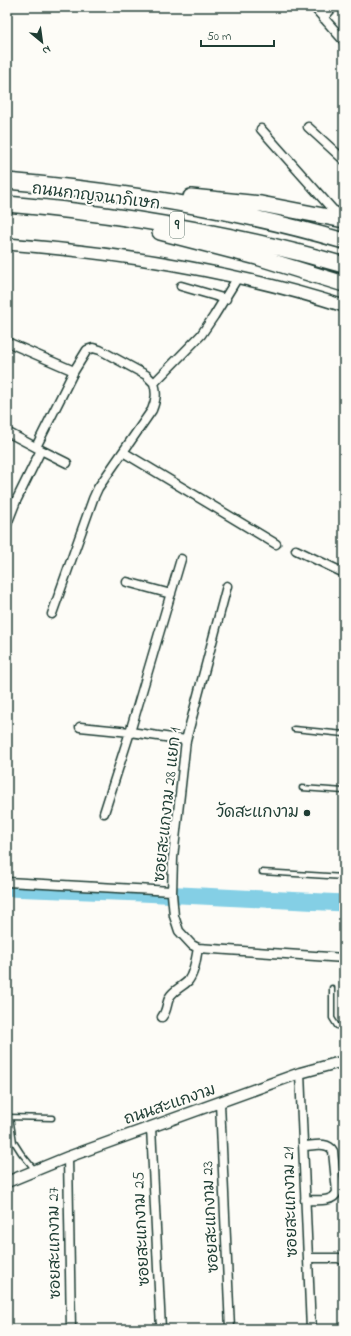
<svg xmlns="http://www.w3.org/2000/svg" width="351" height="1336" font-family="'Indie Flower','Playpen Sans Thai',sans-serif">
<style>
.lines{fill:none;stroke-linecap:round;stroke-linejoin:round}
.river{stroke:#84cfe5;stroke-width:17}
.service-casing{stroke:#1f3d34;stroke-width:7}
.minor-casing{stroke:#1f3d34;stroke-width:11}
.tertiary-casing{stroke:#1f3d34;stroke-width:13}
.secondary-casing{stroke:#1f3d34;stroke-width:14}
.motorway-casing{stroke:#1f3d34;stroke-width:18}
.service{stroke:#fdfcf7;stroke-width:4}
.minor{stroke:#fdfcf7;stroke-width:8}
.tertiary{stroke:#fdfcf7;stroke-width:10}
.secondary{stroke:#fdfcf7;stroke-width:11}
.motorway{stroke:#fdfcf7;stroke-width:15}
.poi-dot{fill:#1f3d34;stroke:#fdfcf7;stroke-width:1.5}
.labels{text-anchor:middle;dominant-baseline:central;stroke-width:4;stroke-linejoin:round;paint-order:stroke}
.shield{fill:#fdfcf7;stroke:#62766e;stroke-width:1}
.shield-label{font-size:15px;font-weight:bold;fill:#1f3d34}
.street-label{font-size:16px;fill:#1f3d34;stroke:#fdfcf7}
.poi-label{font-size:16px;fill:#1f3d34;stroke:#fdfcf7;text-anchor:end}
</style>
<rect width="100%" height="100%" fill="#fdfcf7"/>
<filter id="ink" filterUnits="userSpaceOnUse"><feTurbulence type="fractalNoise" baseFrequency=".025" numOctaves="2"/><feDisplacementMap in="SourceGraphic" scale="8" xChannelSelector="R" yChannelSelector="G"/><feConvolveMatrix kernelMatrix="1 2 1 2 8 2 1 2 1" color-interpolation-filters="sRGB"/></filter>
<g filter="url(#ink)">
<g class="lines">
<!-- river -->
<path class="river" d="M7,888l134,5 203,10"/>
<defs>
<path id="service" d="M294,729l50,5
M302,788l42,3
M262,872l82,5
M332,988v30l5,8 7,2
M7,1117l45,1
M10,1117l4,25 7,11 13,16"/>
<path id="minor" d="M314,7l30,34
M323,18l10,-11
M308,127l36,33
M261,129l72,81 8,4
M181,286l45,13
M7,342l67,29
M7,432l34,18 -25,51 -9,23
M36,447l38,-76 13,-21 6,-2 7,2 46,25 8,8 47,-48 13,-19 24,-39
M41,450l26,13
M123,452l153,92
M296,550l48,23
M127,582l44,12
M227,586l-41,154 -13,118 -1,36 2,22 5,15 13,14 6,3 146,10
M52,614l41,-115 5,-11 54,-78c4,-10 5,-17 2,-27
M80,727l50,5 56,8
M104,813l26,-81 51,-173
M7,882l165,9
M162,1017c6,-7 4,-16 9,-22 5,-6 12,-9 17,-14 7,-9 8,-23 10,-33
M300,1073l11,256
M220,1103l10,226
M151,1127l10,202
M303,1146c9,0 25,-5 30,5l4,41c-4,11 -22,8 -32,8
M68,1157l3,172
M308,1258h31l5,3"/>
<path id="tertiary" d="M7,1182l61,-25 232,-84 44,-12"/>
<path id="secondary" d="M7,244c114,9 228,27 337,62"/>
<path id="motorway" d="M7,181c114,10 227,28 337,60
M191,197l70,7 83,16
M7,204c114,10 226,29 337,61
M160,232l97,25 87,27"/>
</defs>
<!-- service casing -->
<use href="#service" class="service-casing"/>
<!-- minor casing -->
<use href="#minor" class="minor-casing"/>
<!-- tertiary casing -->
<use href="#tertiary" class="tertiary-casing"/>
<!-- secondary casing -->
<use href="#secondary" class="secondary-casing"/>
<!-- motorway casing -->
<use href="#motorway" class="motorway-casing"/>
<!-- service -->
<use href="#service" class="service"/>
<!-- minor -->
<use href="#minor" class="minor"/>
<!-- tertiary -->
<use href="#tertiary" class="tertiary"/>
<!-- secondary -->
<use href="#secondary" class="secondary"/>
<!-- motorway -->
<use href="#motorway" class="motorway"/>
</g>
</g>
<!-- markers -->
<circle class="poi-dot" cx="307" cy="813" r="4"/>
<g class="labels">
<!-- shield labels -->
<rect class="shield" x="170" y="212" width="14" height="26" rx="3"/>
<g class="shield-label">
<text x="177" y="225">9</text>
</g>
<!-- street labels -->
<g class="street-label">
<text transform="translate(96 197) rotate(7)">ถนนกาญจนาภิเษก</text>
<text transform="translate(168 805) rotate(-84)">ซอยสะแกงาม 28 แยก 1</text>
<text transform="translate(170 1105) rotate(-19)">ถนนสะแกงาม</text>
<text transform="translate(291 1202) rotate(-92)">ซอยสะแกงาม 21</text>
<text transform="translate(211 1217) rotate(-93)">ซอยสะแกงาม 23</text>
<text transform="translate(142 1229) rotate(-93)">ซอยสะแกงาม 25</text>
<text transform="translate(55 1243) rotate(-91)">ซอยสะแกงาม 27</text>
</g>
<!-- poi labels -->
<g class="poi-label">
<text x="299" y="813">วัดสะแกงาม</text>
</g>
</g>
<!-- margin -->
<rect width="351" height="1336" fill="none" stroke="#fdfcf7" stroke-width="24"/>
<rect x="12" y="12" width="327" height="1312" fill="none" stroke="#1f3d34" stroke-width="1.5" filter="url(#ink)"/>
<!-- north arrow -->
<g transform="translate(42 42) rotate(151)" stroke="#fdfcf7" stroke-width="3" paint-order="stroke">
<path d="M0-3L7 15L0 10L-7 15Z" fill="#1f3d34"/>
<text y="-6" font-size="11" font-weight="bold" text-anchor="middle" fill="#1f3d34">N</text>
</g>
<!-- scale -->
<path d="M201 40v6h73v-6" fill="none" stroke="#1f3d34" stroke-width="2"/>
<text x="207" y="40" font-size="12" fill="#1f3d34" stroke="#fdfcf7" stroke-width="3" paint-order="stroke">50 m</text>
</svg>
